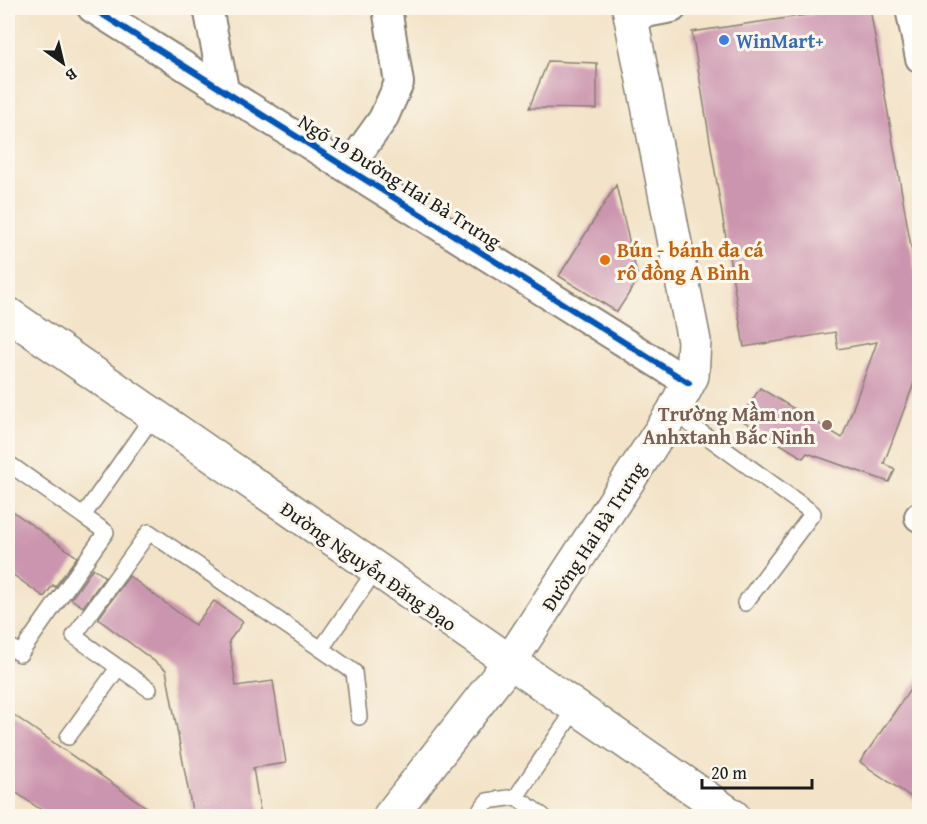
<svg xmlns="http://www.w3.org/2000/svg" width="927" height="824" font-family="'Gentium Book Plus',serif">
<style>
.building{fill:#cc95af}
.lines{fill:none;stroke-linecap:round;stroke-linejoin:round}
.service-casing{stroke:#888072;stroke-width:18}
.minor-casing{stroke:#888072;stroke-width:32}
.secondary-casing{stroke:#888072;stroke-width:36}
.service{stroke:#fff;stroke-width:15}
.minor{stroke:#fff;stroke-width:28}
.secondary{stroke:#fff;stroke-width:33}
.cycleway-casing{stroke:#fbf7ec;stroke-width:10}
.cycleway{stroke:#0057b8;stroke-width:6}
.shop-dot{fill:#3f7fe0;stroke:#fbf7ec;stroke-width:2}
.food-dot{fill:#e8710a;stroke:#fbf7ec;stroke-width:2}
.education-dot{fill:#8d6e63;stroke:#fbf7ec;stroke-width:2}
.labels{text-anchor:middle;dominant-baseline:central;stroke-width:6;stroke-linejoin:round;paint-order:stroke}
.shop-label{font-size:20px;font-weight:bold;fill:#366cbe;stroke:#fbf7ec;text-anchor:start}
.street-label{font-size:20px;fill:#1c1c1c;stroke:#fbf7ec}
.food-label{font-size:20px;font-weight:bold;fill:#c56008;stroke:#fbf7ec;text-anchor:start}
.education-label{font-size:20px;font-weight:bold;fill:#785e54;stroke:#fbf7ec;text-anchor:end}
</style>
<rect width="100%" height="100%" fill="#fbf7ec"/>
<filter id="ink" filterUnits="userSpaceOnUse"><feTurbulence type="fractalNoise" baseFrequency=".0167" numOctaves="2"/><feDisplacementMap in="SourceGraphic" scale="12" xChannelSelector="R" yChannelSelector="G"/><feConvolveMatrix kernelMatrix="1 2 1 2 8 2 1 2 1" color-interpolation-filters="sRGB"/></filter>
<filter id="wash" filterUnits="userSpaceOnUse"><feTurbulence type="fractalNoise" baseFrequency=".008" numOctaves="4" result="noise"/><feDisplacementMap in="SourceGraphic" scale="24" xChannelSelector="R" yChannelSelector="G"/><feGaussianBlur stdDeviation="1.35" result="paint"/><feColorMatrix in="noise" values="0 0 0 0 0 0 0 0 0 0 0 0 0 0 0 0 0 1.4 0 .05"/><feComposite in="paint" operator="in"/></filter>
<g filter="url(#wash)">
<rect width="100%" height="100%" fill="#f3e3c8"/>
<g id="blocks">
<!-- building -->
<path class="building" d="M854,8h16l50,291v68l-36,96 11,7 -6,12 -82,-29 -4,5 -63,-39 20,-31 82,50 35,-96 -39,7 -3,-17 -91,15 -52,-315z
M548,61l49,2v46l-68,-1z
M616,185l22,94 -21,33 -58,-36z
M8,508l69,49 -22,30 -2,-2 -9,12 -36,-26z
M93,568l12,9 -22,30 -12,-8z
M129,576l66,49 19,-24 29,21 -14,19 7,45 37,-5 13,82 -33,5 8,48h-68l-27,-146 -68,-51z
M920,675v128l-60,-41z
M8,711l151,105h-109l-42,-29z"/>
</g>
</g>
<g filter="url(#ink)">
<use href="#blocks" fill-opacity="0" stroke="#888072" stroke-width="1.5"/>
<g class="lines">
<defs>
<path id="service" d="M673,412l140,101 -68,90
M8,463l75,53 71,-101
M8,645l12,9 86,-122 -23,-16
M149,689l-75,-53 75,-104 172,117
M359,717l-5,-45 -33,-23 54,-78
M68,737l50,-69
M476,816l11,-15 29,-4
M543,816l-27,-19 60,-89"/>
<path id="minor" d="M92,8l597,375
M208,8l16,81
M910,8l10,50
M630,16l42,-8
M348,168l35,-49 16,-36 -12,-75
M919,517l1,-1"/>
<path id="secondary" d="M8,314l725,502
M390,816l119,-153 164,-251 19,-36 2,-35 -65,-333"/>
</defs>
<!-- service casing -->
<use href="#service" class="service-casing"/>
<!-- minor casing -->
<use href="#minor" class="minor-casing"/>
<!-- secondary casing -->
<use href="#secondary" class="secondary-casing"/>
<!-- service -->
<use href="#service" class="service"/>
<!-- minor -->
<use href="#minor" class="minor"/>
<!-- secondary -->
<use href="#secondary" class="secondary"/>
<defs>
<path id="cycleway" d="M92,8l597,375"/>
</defs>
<!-- cycleway casing -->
<use href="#cycleway" class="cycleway-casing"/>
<!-- cycleway -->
<use href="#cycleway" class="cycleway"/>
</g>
</g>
<!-- markers -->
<circle class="shop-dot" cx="724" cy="40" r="6"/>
<circle class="food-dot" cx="605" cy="260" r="6"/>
<circle class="education-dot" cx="827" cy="425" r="6"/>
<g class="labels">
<!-- shop labels -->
<g class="shop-label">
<text x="736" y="40">WinMart+</text>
</g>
<!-- street labels -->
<g class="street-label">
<text transform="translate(400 181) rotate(32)">Ngõ 19 Đường Hai Bà Trưng</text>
<text transform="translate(593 536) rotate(-57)">Đường Hai Bà Trưng</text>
<text transform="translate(369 566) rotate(35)">Đường Nguyễn Đăng Đạo</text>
</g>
<!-- food labels -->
<g class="food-label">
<text x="617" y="249">Bún - bánh đa cá<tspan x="617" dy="23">rô đồng A Bình</tspan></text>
</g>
<!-- education labels -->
<g class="education-label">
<text x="815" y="413">Trường Mầm non<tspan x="815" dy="23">Anhxtanh Bắc Ninh</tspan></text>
</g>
</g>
<!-- margin -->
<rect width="927" height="824" fill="none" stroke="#fbf7ec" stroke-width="30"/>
<!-- north arrow -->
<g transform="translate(63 63) rotate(146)" stroke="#fbf7ec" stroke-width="4.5" paint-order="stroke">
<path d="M0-4.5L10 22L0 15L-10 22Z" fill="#1c1c1c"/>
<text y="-9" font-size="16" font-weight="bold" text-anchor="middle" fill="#1c1c1c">B</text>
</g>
<!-- scale -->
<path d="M702 779v9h110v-9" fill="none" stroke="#1c1c1c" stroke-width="3"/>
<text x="711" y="779" font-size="18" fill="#1c1c1c" stroke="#fbf7ec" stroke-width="4.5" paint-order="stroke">20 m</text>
</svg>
